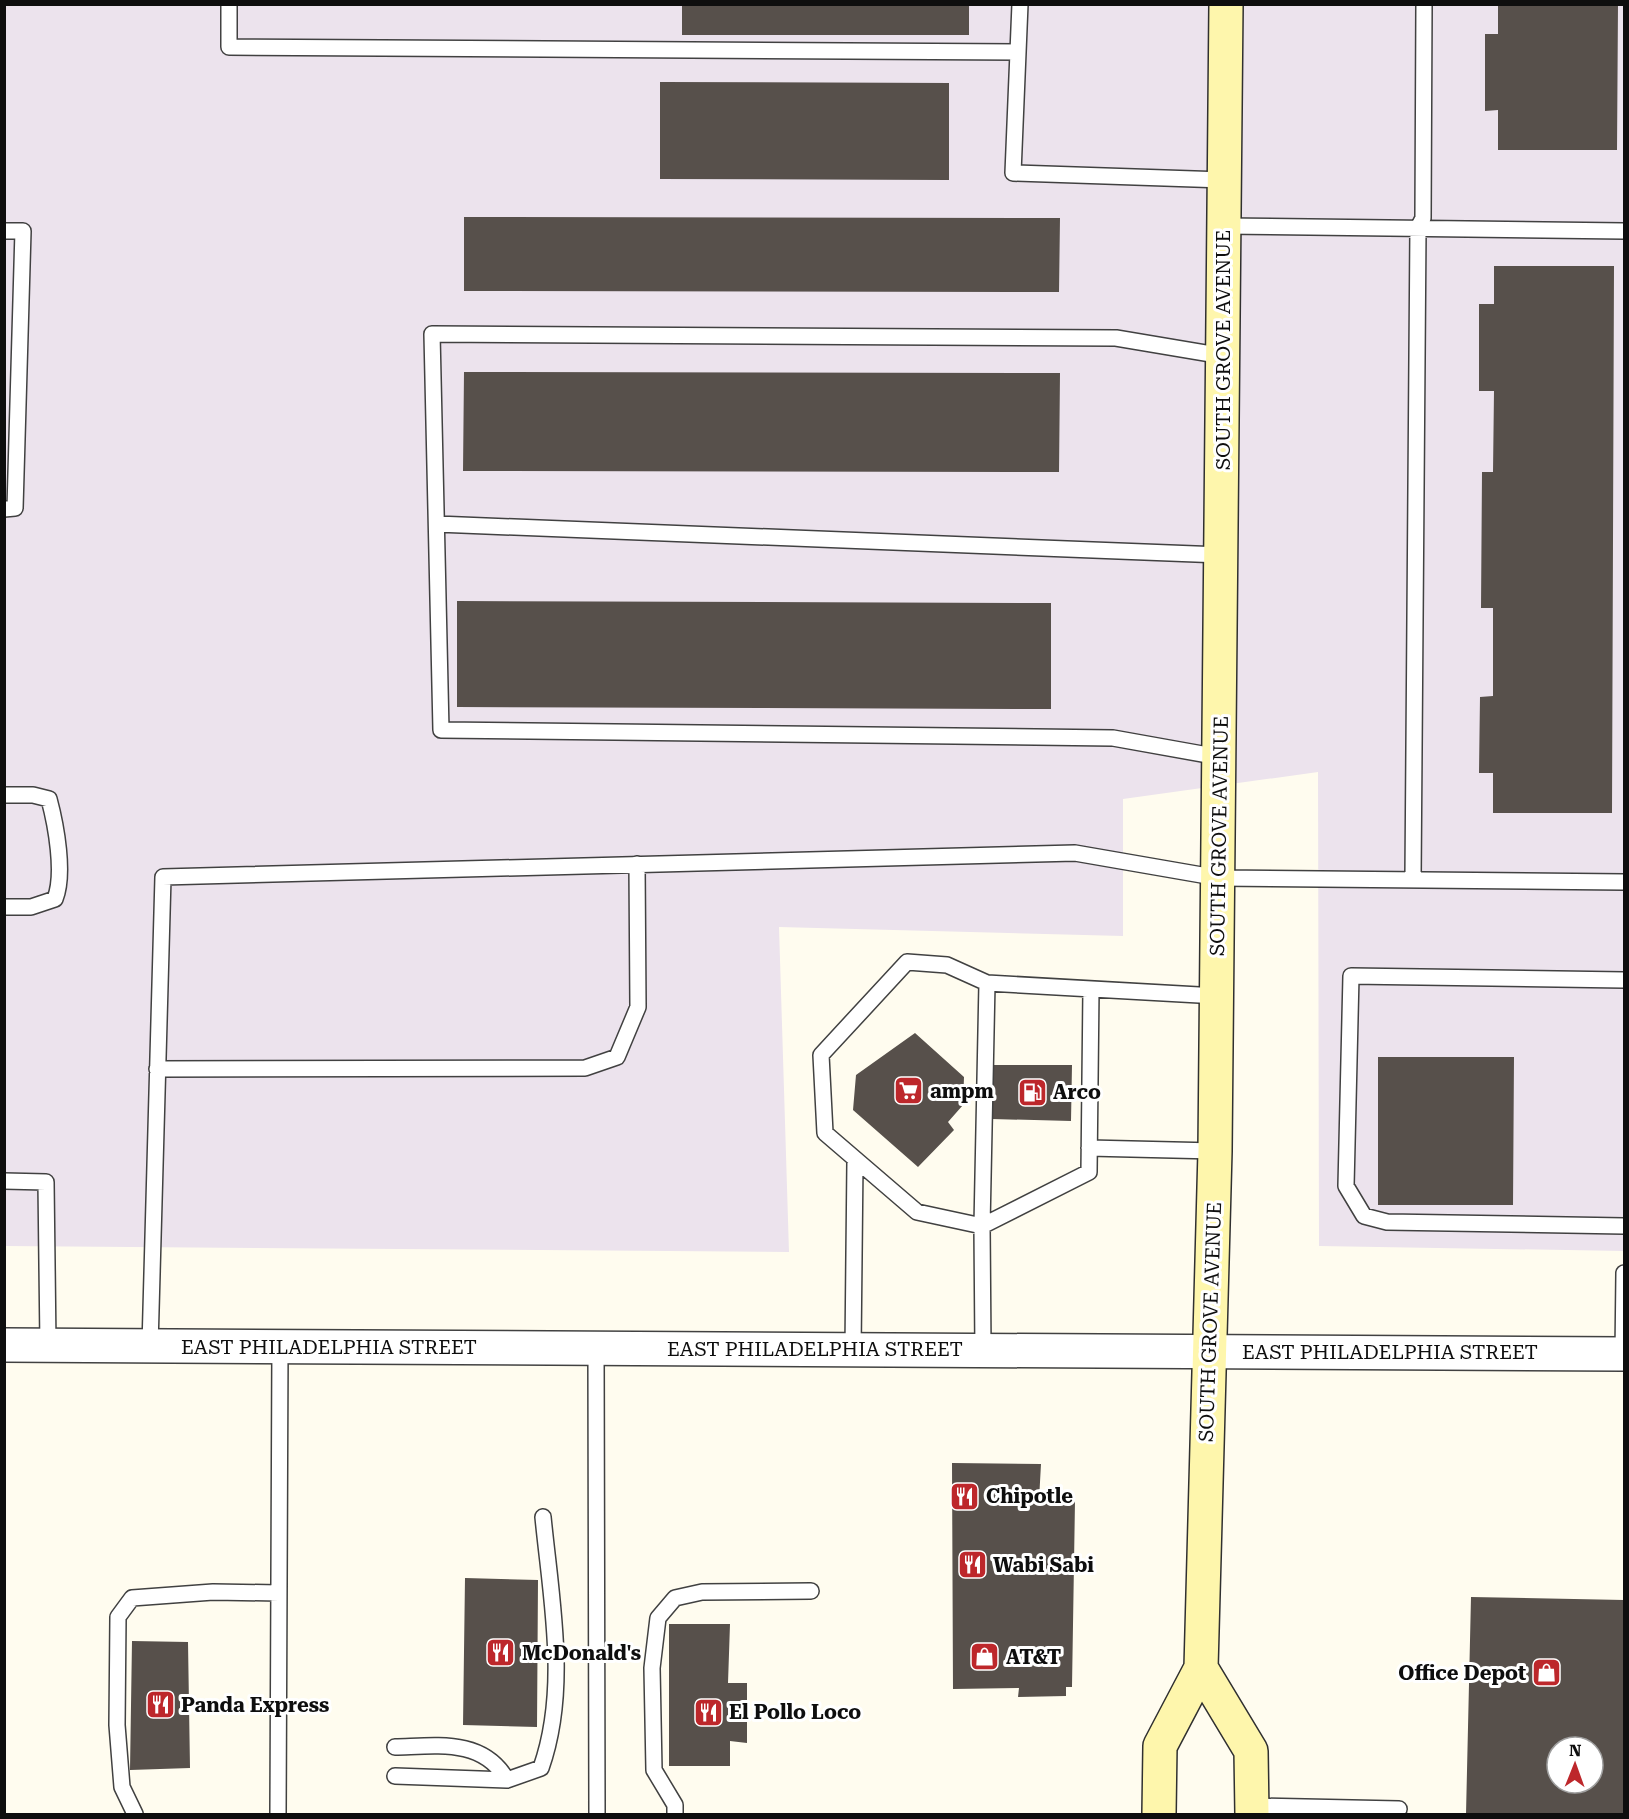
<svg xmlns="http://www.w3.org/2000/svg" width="1629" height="1819" font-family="'Roboto Serif',serif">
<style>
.industrial{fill:#ece3ed}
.building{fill:#57504b;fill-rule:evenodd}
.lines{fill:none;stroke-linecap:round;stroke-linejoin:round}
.service-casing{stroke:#414141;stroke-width:18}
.tertiary-casing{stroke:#414141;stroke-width:36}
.secondary-casing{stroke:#303030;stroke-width:36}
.service{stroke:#fff;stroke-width:15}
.tertiary{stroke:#fff;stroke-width:33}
.secondary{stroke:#fef6ac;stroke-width:33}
.labels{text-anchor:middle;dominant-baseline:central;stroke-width:6;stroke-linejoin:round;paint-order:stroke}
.street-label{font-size:20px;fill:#0e0e0e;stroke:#fff}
.poi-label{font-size:20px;font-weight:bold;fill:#0e0e0e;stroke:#fff;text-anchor:start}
</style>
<rect width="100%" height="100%" fill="#fffcef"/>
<!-- industrial -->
<path class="industrial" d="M4,5h1620v1246l-305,-5 -1,-474 -195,27v137l-344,-9 10,325 -784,-6z"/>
<!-- building -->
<path class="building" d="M682,4h287v31h-287z
M1498,4h120l-1,146h-119v-40l-13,1v-77h13z
M660,82l289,1v97l-289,-1z
M464,217l596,1 -1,74 -595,-1z
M1494,266h120l-2,547h-119v-40h-14l1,-76 13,-1v-88h-12l1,-136h11l1,-81h-15v-87h15z
M464,372l596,1 -1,99 -596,-1z
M457,601l594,2v106l-594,-2z
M915,1033l49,44 -1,28 -15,17 6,8 -36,37 -65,-57 3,-35z
M1378,1057h136l-1,148h-135z
M992,1065h80l-1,56 -79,-2z
M952,1463l89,1 -2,36 36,1 -3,186h-6v9l-48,1 1,-9 -66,1z
M465,1578l73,2 -1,147 -74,-2z
M1471,1597l153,3v214h-158zM1557,1747h36v36h-36z
M669,1624h61l-2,59h19v60l-17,-2v25h-61z
M132,1641l56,1 2,126 -60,2z"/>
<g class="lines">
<defs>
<path id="service" d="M229,4v43l789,5
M1020,4l-7,169 211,7
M1224,226l400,5
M4,231h19l-8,277 -11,1
M437,524l784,31
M1219,757l-106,-19 -672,-8 -9,-396 684,4 107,18
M4,795h29l16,4c7,26 16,75 6,100l-24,8h-27
M1413,879l5,-651 5,-10 1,-214
M1624,980l-273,-4 -5,210 18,30 23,6 237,4
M987,983l-5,243 107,-54 2,-183
M157,1069l428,-1 32,-11 21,-50 -1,-143
M1089,1148l126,3
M4,1181l42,1 2,163
M150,1346l13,-469 912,-24 144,25 405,4
M596,1348l1,466
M853,1350l2,-189
M983,1350l-1,-124 -65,-14 -92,-79 -4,-78 86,-93 40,3 40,18 230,13
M1623,1354l1,-81
M395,1747c42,-1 88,-9 112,33
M395,1776l112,4 34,-12c28,-79 10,-169 2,-251
M1252,1806l147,3
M135,1814l-13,-27 -5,-62 1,-108 14,-19 81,-6 66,1
M278,1814l2,-468
M675,1814v-9l-21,-35 -2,-102 6,-50 17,-20 27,-6 109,-1"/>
<path id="tertiary" d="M4,1345l1620,9"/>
<path id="secondary" d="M1201,1668l50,83 1,63
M1159,1814l1,-68 41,-78 14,-517 11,-1147"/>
</defs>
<!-- service casing -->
<use href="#service" class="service-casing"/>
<!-- tertiary casing -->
<use href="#tertiary" class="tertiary-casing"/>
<!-- secondary casing -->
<use href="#secondary" class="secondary-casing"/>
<!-- service -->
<use href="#service" class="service"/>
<!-- tertiary -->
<use href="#tertiary" class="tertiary"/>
<!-- secondary -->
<use href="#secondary" class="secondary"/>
</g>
<!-- icons -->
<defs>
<symbol id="supermarket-square" viewBox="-11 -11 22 22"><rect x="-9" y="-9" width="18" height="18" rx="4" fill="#bd272b" stroke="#fff"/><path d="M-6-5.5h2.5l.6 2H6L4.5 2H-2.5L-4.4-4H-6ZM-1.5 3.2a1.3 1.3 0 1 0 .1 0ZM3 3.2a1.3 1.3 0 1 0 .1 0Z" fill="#fff"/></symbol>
<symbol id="fuel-square" viewBox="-11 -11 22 22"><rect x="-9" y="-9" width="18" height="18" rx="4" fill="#bd272b" stroke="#fff"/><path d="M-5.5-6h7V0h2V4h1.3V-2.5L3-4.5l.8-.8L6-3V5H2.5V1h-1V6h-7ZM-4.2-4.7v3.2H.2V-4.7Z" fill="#fff"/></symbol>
<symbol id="restaurant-square" viewBox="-11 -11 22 22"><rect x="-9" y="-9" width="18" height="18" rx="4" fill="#bd272b" stroke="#fff"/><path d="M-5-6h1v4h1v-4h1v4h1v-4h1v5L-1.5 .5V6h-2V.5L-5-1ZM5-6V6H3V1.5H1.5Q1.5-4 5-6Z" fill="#fff"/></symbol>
<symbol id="shop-square" viewBox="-11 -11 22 22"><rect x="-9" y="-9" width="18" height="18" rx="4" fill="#bd272b" stroke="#fff"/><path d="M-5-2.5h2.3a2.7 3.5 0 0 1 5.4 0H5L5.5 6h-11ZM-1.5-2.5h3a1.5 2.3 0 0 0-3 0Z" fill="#fff"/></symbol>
</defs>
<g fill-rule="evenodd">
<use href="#supermarket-square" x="892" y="1074" width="33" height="33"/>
<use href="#fuel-square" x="1016" y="1076" width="33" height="33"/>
<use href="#restaurant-square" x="948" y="1480" width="33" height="33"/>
<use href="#restaurant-square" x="956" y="1548" width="33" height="33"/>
<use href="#restaurant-square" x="484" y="1636" width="33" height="33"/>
<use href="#shop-square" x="968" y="1640" width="33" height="33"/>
<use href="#shop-square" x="1530" y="1656" width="33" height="33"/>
<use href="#restaurant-square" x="144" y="1688" width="33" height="33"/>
<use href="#restaurant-square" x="692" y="1696" width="33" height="33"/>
</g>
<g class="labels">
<!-- street labels -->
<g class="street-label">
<text transform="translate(1223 350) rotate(-90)">SOUTH GROVE AVENUE</text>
<text transform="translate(1219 836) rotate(-89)">SOUTH GROVE AVENUE</text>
<text transform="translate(1210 1322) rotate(-88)">SOUTH GROVE AVENUE</text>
<text x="329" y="1347">EAST PHILADELPHIA STREET</text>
<text x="815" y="1349">EAST PHILADELPHIA STREET</text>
<text x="1390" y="1352">EAST PHILADELPHIA STREET</text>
</g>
<!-- poi labels -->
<g class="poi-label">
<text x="930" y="1091">ampm</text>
<text x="1053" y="1092">Arco</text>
<text x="986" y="1496">Chipotle</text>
<text x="993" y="1565">Wabi Sabi</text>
<text x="522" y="1653">McDonald's</text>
<text x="1006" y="1657">AT&amp;T</text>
<text x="1526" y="1673" text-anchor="end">Office Depot</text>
<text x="181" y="1705">Panda Express</text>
<text x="729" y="1712">El Pollo Loco</text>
</g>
</g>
<!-- border -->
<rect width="1629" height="1819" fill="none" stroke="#0e0e0e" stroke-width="12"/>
<!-- north arrow -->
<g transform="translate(1575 1765) rotate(1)"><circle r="28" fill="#ffffff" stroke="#9f9f9f" stroke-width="1.5"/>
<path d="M0-4.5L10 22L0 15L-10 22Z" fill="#bd272b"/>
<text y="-9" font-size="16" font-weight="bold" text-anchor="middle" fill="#0e0e0e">N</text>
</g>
</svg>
